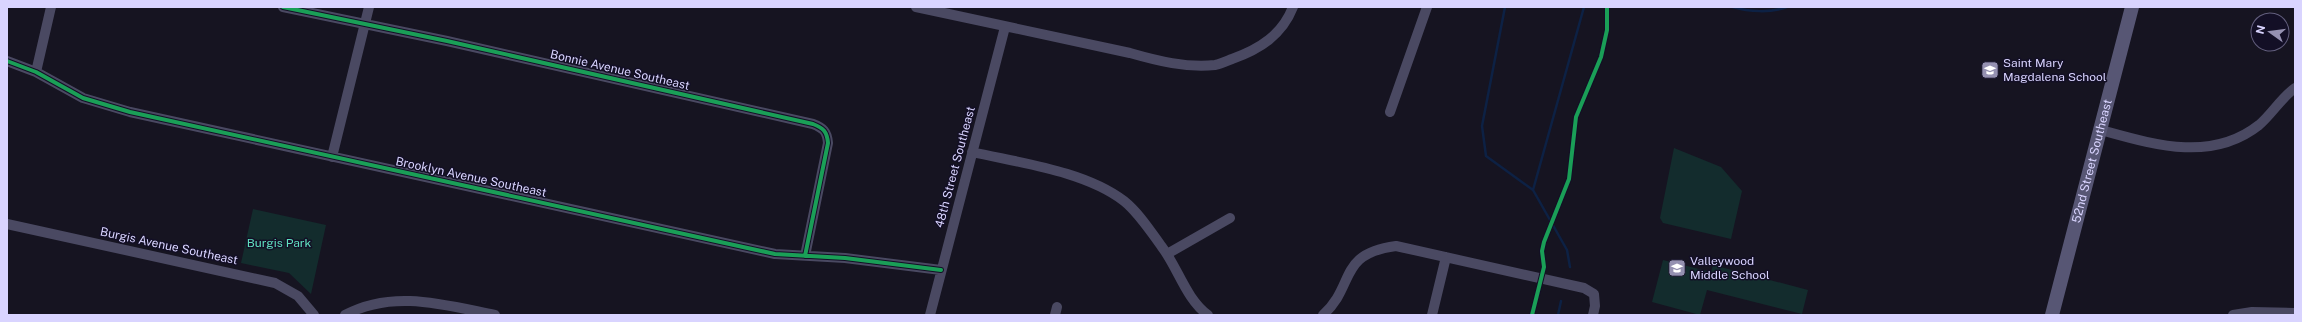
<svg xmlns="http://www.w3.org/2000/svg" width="2302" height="322" font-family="'Public Sans',sans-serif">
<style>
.green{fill:#132c2d}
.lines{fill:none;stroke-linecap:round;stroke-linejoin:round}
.stream{stroke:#0d2144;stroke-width:2.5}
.street{stroke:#4a4962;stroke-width:10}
.secondary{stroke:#575674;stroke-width:14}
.cycleway-casing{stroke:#130f26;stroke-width:6}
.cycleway{stroke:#1a9f57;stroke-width:4}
.labels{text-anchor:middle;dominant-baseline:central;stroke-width:3;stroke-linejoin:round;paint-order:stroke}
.poi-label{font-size:12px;fill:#d9d4ff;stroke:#130f26;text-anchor:start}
.street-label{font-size:12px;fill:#d9d4ff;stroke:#130f26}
.park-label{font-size:12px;fill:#5fe0c0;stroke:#130f26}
</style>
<rect width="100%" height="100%" fill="#161421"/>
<!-- green -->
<path class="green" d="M1674,148l47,19 21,24 -11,48 -68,-16 -3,-5z
M253,209l73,16 -15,69 -22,-21 -48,-10z
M1663,260l48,12 2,-7 95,25 -6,24 -95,-24 -7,25 -48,-13z"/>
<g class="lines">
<!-- stream -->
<path class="stream" d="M1505,7l-23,119 4,30 47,34 34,60 3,17
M1733,7c16,5 38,6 54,0
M1533,190l51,-183
M1558,315l3,-14"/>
<!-- street -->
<path class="street" d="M283,7l164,34 366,83c10,4 14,7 15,19l-23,113
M916,7l214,46c28,8 56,15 85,12 6,-1 12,-4 17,-6 28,-10 50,-24 61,-52
M7,61l29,11 47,26 47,14 645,142 70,4 96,12
M36,72l15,-65
M1390,112l37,-105
M2101,130c51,14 110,33 158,-5 13,-11 22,-27 36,-37
M972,152c48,11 113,19 152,49 15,12 27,31 38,46 16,21 24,52 46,68
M332,157l37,-150
M7,224l268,59 23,13 16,19
M1167,254l63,-36
M345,315c48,-26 100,-10 150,0
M930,315l75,-288
M1055,315l2,-8
M1323,315c33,-30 14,-61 73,-69l188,42 10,6 1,12 -2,9
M1432,315l14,-58
M2233,315l19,-3 43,1"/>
<!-- secondary -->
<path class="secondary" id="s1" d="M2052,315l80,-308"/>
<defs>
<path id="cycleway" d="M283,7l164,34 366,83c10,4 14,7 15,19l-23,113
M7,61l29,11 47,26 47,14 645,142 70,4 96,12
M1532,315l12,-48 -2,-16 2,-9 25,-63 7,-62 25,-60 6,-27v-23"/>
</defs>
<!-- cycleway casing -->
<use href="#cycleway" class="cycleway-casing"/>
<!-- cycleway -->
<use href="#cycleway" class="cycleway"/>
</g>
<!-- icons -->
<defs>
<symbol id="school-square" viewBox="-11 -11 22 22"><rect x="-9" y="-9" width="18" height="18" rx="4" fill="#9591b1" stroke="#130f26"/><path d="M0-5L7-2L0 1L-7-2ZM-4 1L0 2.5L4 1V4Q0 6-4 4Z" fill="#fff"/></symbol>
</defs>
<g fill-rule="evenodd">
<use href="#school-square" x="1980" y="60" width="20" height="20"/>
<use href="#school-square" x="1667" y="258" width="20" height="20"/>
</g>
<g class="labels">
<!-- poi labels -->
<g class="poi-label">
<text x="2003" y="63">Saint Mary<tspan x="2003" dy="14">Magdalena School</tspan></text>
<text x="1690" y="261">Valleywood<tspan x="1690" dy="14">Middle School</tspan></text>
</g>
<!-- street labels -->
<g class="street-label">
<text transform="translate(620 70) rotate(13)">Bonnie Avenue Southeast</text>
<text stroke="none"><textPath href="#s1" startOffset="159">52nd Street Southeast</textPath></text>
<text transform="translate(955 167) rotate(-75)">48th Street Southeast</text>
<text transform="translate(471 177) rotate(12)">Brooklyn Avenue Southeast</text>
<text transform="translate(169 246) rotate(12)">Burgis Avenue Southeast</text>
</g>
<!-- park labels -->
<g class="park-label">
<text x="279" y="243">Burgis Park</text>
</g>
</g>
<!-- border -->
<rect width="2302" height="322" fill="none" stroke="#d9d4ff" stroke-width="16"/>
<!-- north arrow -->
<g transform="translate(2270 32) rotate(284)"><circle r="19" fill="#130f26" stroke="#625e7d"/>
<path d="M0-3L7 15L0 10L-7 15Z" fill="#9591b1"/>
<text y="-6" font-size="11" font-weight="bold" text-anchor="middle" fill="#d9d4ff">N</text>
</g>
</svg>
